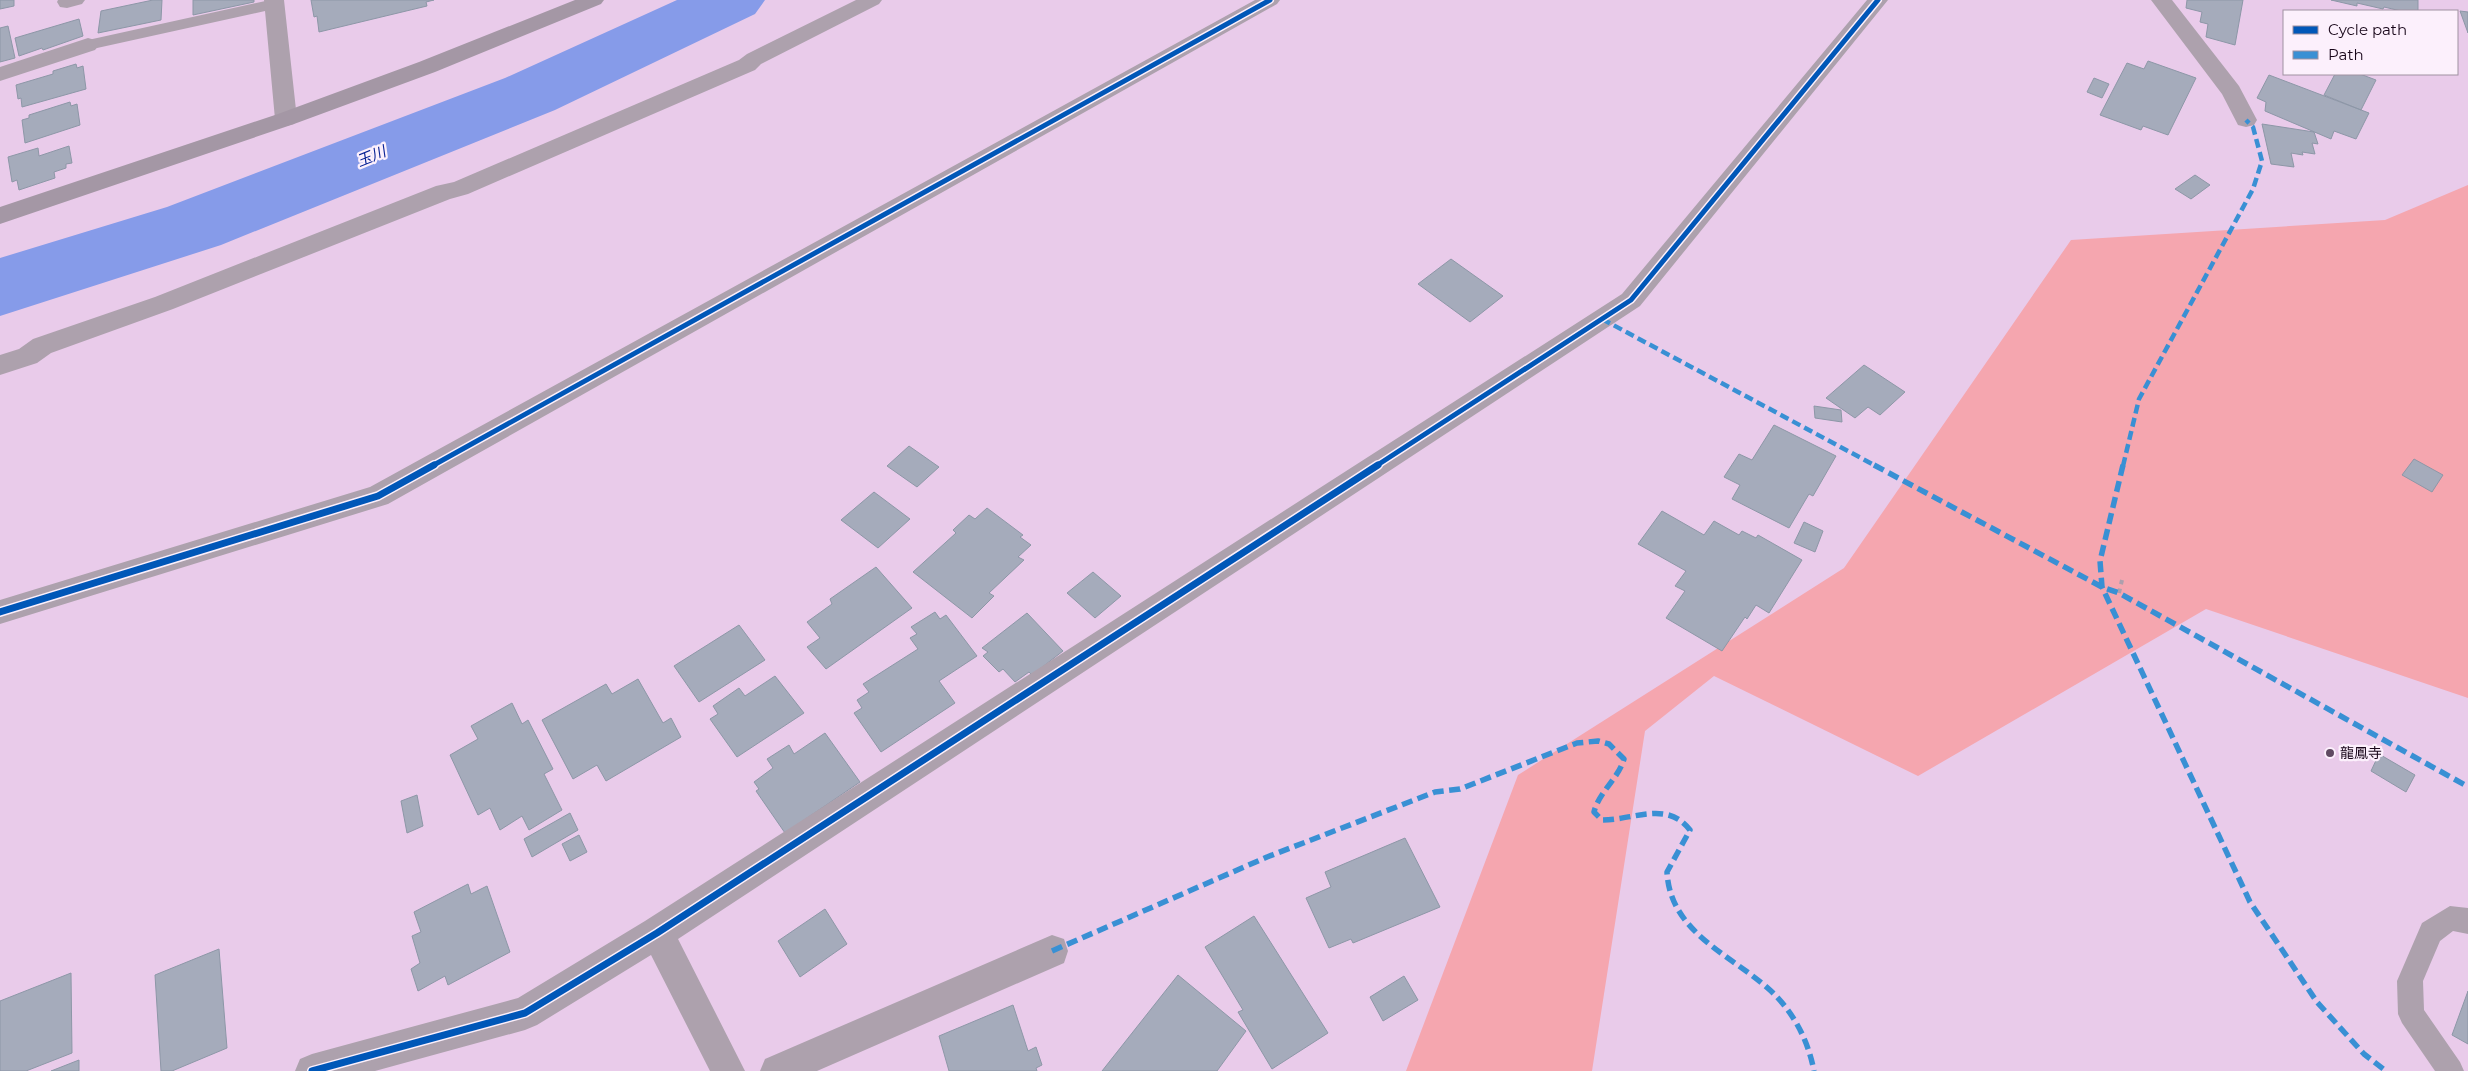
<svg xmlns="http://www.w3.org/2000/svg" width="2468" height="1071" font-family="Montserrat,'Noto Sans JP',sans-serif">
<style>
.green{fill:#f5a6af}
.lines{fill:none;stroke-linecap:round;stroke-linejoin:round}
.river{fill:#869be9;fill-rule:evenodd}
.building{fill:#a5abbb;stroke:#8d97a7}
.path{stroke:#ad9fad;stroke-width:4;stroke-dasharray:4.5 4.5;stroke-linecap:butt}
.lane{fill:#ada1ad;fill-rule:evenodd}
.street{fill:#ada1ad;fill-rule:evenodd}
.secondary{fill:#a497a5;fill-rule:evenodd}
.quiet-far1{stroke:#3990d4;stroke-width:4.5;stroke-dasharray:9 4.5;stroke-linecap:butt}
.quiet{stroke:#3990d4;stroke-width:5.5;stroke-dasharray:11 5.5;stroke-linecap:butt}
.cycleway-far1-casing{stroke:#fcf0fc;stroke-width:8}
.cycleway-casing{stroke:#fcf0fc;stroke-width:10}
.cycleway-far1{stroke:#0057b8;stroke-width:5}
.cycleway{stroke:#0057b8;stroke-width:7}
.poi-dot{fill:#604a62;stroke:#fcf0fc;stroke-width:2}
.labels{text-anchor:middle;dominant-baseline:central;stroke-width:4.5;stroke-linejoin:round;paint-order:stroke}
.poi-label{font-size:14px;fill:#170518;stroke:#fcf0fc;text-anchor:start}
.water-label{font-size:15px;font-style:italic;fill:#072194;stroke:#fcf0fc}
</style>
<rect width="100%" height="100%" fill="#e9cbea"/>
<!-- green -->
<path class="green" d="M2468,185v513l-262,-89 -288,167 -204,-100 -69,55 -53,340h-186l112,-296 326,-207 227,-328 314,-20z"/>
<g class="lines">
<!-- river -->
<path class="river" d="M677,0h88l-10,14 -200,96 -334,135 -221,71v-58l167,-51 338,-129z"/>
</g>
<!-- building -->
<path class="building" d="M0,0h14v6l-14,3z
M153,0h9l-1,20 -63,13 3,-22z
M193,0h61v2l-61,13z
M311,0h123l-8,2 1,4 -108,26 -2,-16 -3,1z
M2187,0h56l-8,45 -29,-8 2,-13 -8,-2 2,-10 -16,-4z
M2331,0h87v11h-17l-17,-4 -1,2 -26,-6v3z
M2460,11l8,1v21z
M79,19l4,17 -40,14 -1,-2 -23,8 -4,-18z
M8,26l7,32 -15,4v-34z
M2148,61l48,17 -28,57 -25,-9 -2,4 -41,-15 27,-52 17,6z
M76,64l1,4 6,-2 3,23 -64,18 -1,-9 -3,1 -2,-14 37,-11v-3z
M2335,74h25l16,6 -15,30 -37,-15z
M2269,75l100,38 -13,26 -22,-8 -3,8 -66,-28 1,-9 -9,-4z
M2094,78l15,6 -7,14 -15,-6z
M70,102l1,4 6,-2 3,21 -55,18 -3,-23 7,-2v-3z
M2262,124l52,8 4,12 -6,-1 3,11 -13,-2 1,3 -12,-2 3,14 -23,-3z
M69,146l3,17 -6,1v4l-12,4 1,6 -36,12 -2,-10 -5,2 -4,-25 30,-9 1,8z
M2195,175l15,10 -19,14 -16,-10z
M1451,259l52,37 -33,26 -52,-38z
M1864,365l41,27 -25,23 -12,-8 -13,11 -29,-20z
M1814,406l27,4 1,12 -27,-4z
M1774,425l62,31 -23,40 -4,-2 -20,34 -57,-29 8,-14 -16,-8 15,-23 13,6z
M909,446l30,21 -22,20 -30,-21z
M2414,459l29,16 -11,17 -30,-17z
M874,492l36,27 -32,29 -37,-28z
M987,508l36,27 -3,2 11,8 -13,12 6,3 -35,33 5,3 -22,22 -59,-46 43,-39 -3,-3 16,-15 6,4z
M1662,511l42,24 10,-14 25,14 3,-4 14,7 2,-3 44,25 -33,53 -13,-8 -9,14 -2,-2 -23,34 -56,-33 19,-27 -10,-5 11,-15 -48,-27z
M1804,522l19,9 -8,21 -21,-9z
M876,567l36,41 -86,61 -19,-22 13,-9 -13,-16 25,-18 -2,-5z
M1093,572l28,24 -26,22 -28,-25z
M935,612l5,7 6,-4 31,41 -38,25 16,22 -74,49 -27,-39 8,-5 -5,-8 12,-8 -6,-8 55,-35 -8,-11 7,-4 -6,-7z
M1027,613l36,38 -31,24 -3,-3 -14,10 -12,-13 -4,3 -16,-16 5,-4 -6,-4z
M739,625l26,35 -66,42 -25,-36z
M775,676l29,37 -67,44 -27,-38 8,-5 -5,-8 26,-18 6,8z
M638,679l25,44 8,-5 10,19 -75,44 -9,-16 -24,14 -31,-59 64,-36 6,10z
M512,703l10,21 6,-4 25,49 -9,5 18,36 -33,20 -7,-14 -22,14 -10,-22 -12,7 -28,-60 28,-16 -7,-13z
M825,733l35,49 -75,51 -29,-42 3,-2 -5,-7 19,-14 -6,-9 22,-14 5,9z
M2379,754l36,21 -9,17 -35,-21z
M417,795l6,31 -16,7 -6,-32z
M570,813l8,17 -46,27 -8,-18z
M579,835l8,17 -17,9 -8,-17z
M1405,838l35,69 -87,36 -2,-4 -22,9 -23,-50 25,-11 -6,-15z
M468,884l3,10 16,-8 23,66 -62,33 -3,-9 -27,15 -7,-22 9,-6 -8,-27 9,-4 -7,-20z
M825,909l22,35 -47,33 -22,-36z
M1254,916l74,117 -56,36 -34,-57 5,-2 -38,-63z
M219,949l8,99 -55,23h-11l-6,-96z
M71,973l1,80 -46,18h-26v-70z
M1178,975l68,56 -29,40h-115z
M1404,976l14,24 -35,21 -13,-24z
M2468,991v53l-16,-9z
M1013,1005l15,46 8,-4 6,18 -6,3 1,3h-88l-10,-35z
M79,1060v11h-28z"/>
<g class="lines">
<!-- path -->
<path class="path" d="M2119,593l3,-13"/>
<!-- lane -->
<path class="lane" d="M270,0l10,1 2,3 -2,3 -6,2 -186,41 -6,-1 -2,-4 2,-4 6,-1z
M2450,906l18,2v26l-15,-3 -13,10 -17,40 1,29 36,52 4,9h-29l-33,-48 -4,-9 -1,-33 25,-58z"/>
<!-- street -->
<path class="street" d="M58,0h27l-3,4 -15,4 -7,-1 -3,-5z
M264,0h20l13,119 -3,5 -8,2 -8,-2 -3,-5z
M856,0h26l-3,4 -118,60 -6,6 -287,124 -18,5 -277,110 -122,44 -14,10 -37,12v-20l19,-6 14,-10 122,-42 281,-111 18,-4 285,-122 8,-6z
M1255,0h25l-3,4 -889,500 -388,120v-24l370,-113z
M1867,0h21l-248,306 -962,633 67,132h-35l-59,-116 -114,70 -12,5 -150,41h-80l5,-12 12,-5 206,-56 127,-77 977,-627z
M2151,0h21l67,86 18,34 -3,5 -8,2 -8,-2 -16,-31z
M88,38l7,2 4,5 -4,5 -95,31v-14z
M1052,935l12,4 4,12 -4,12 -247,108h-57l5,-12z"/>
<!-- secondary -->
<path class="secondary" d="M575,0h29l-3,4 -166,68 -141,52 -294,100v-17l278,-93 141,-52z"/>
<!-- quiet-far1 -->
<path class="quiet-far1" d="M1602,319l274,147
M2123,466l16,-67 114,-210 9,-28 -9,-34 -7,-7"/>
<!-- quiet -->
<path class="quiet" d="M1874,465l228,122 17,6 346,192
M2123,465l-23,96 2,26 148,315 67,100 47,52 22,17
M1052,951l215,-94 168,-65 25,-3 117,-46 21,-2 11,3 15,15c-6,20 -25,33 -30,53l8,8c32,0 65,-20 88,10l-23,42c3,61 65,83 104,119 23,22 37,49 43,80"/>
<defs>
<path id="cycleway-far1" d="M432,466l838,-466
M1376,466l255,-166 247,-300"/>
<path id="cycleway" d="M0,612l378,-116 56,-31
M312,1071l213,-58 132,-80 721,-468"/>
</defs>
<!-- cycleway-far1 casing -->
<use href="#cycleway-far1" class="cycleway-far1-casing"/>
<!-- cycleway casing -->
<use href="#cycleway" class="cycleway-casing"/>
<!-- cycleway-far1 -->
<use href="#cycleway-far1" class="cycleway-far1"/>
<!-- cycleway -->
<use href="#cycleway" class="cycleway"/>
</g>
<!-- markers -->
<circle class="poi-dot" cx="2330" cy="753" r="5"/>
<g class="labels">
<!-- poi labels -->
<g class="poi-label">
<text x="2340" y="753">龍鳳寺</text>
</g>
<!-- water labels -->
<g class="water-label">
<text transform="translate(371 156) rotate(-22)">玉川</text>
</g>
</g>
<!-- legend -->
<rect x="2283" y="10" width="175" height="65" fill="#fcf0fc" stroke="#a092a1"/>
<rect x="2293" y="26" width="25" height="8" fill="#0057b8" stroke="#a092a1"/>
<text x="2328" y="35" font-size="15" fill="#170518">Cycle path</text>
<rect x="2293" y="51" width="25" height="8" fill="#3990d4" stroke="#a092a1"/>
<text x="2328" y="60" font-size="15" fill="#170518">Path</text>
</svg>
